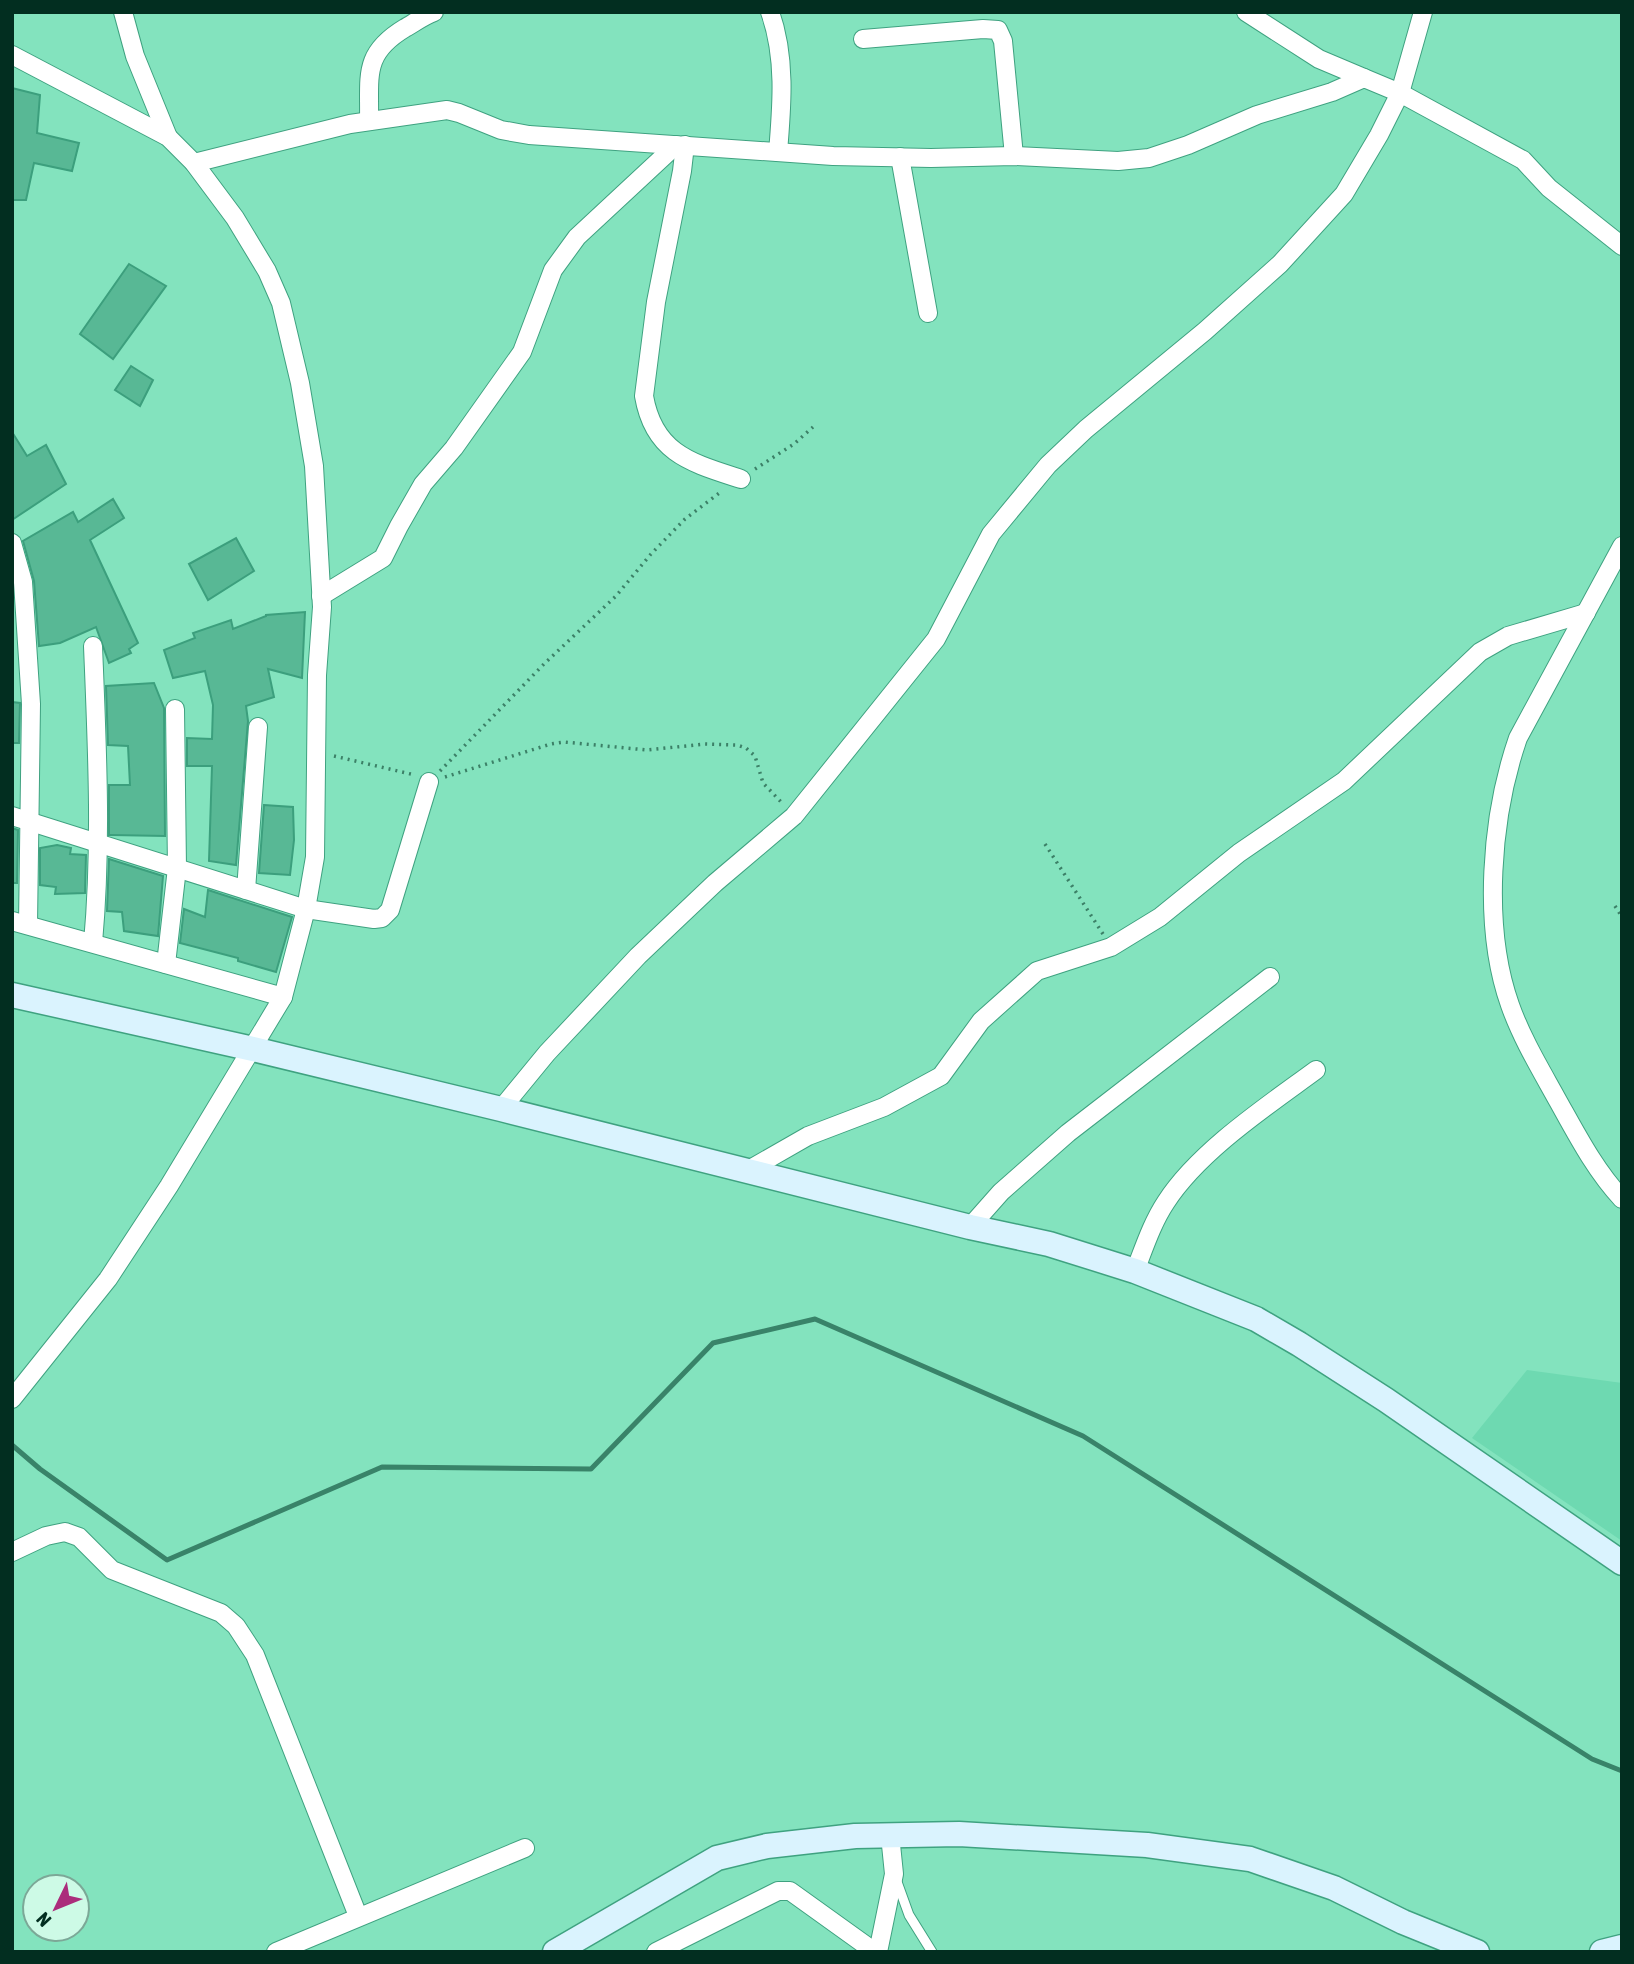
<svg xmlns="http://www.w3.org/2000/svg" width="1634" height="1964" font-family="'Asap Condensed',sans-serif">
	<rect width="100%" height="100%" fill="#83e3be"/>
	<!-- built -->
	<polygon fill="#6ed9b1" points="1527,1370 1622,1383 1622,1541 1472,1438"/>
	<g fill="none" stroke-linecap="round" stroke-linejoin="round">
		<!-- stream -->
		<polyline stroke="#398369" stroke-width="5" points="12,1445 40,1469 167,1560 382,1467 591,1469 713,1343 815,1319 1083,1436 1592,1759 1622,1771"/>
	</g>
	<!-- building -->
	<g fill="#58b895" stroke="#3c9f7d" stroke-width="2">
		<polygon points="12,88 40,95 37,133 79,143 72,171 34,163 26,200 12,200"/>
		<polygon points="129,264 166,286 113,359 80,334"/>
		<polygon points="131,366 153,380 140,406 115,390"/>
		<polygon points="12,432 27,456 46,445 66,484 12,520"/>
		<polygon points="113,499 124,518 90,540 138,643 129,649 131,653 109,663 96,627 60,643 39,646 34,581 23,541 73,512 78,522"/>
		<polygon points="236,538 254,571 208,600 189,564"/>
		<polygon points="305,612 302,678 268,669 274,697 246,706 248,721 236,865 209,861 212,766 187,766 187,738 212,739 213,705 205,671 173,678 164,650 195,638 193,633 231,620 233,629 266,616 266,615"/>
		<polygon points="154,683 164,708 165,836 111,835 109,835 109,785 130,785 128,746 108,745 106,686"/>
		<polygon points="12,702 20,703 19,743 12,743"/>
		<polygon points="264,805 293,807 294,840 290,875 259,873"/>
		<polygon points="12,828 18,830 17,883 12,883"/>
		<polygon points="57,845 71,848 70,854 86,855 85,893 55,894 56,887 40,885 40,848"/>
		<polygon points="109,859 163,876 158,936 124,931 122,912 107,911"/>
		<polygon points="208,890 292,917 276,972 238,961 238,958 180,943 184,909 205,917"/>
	</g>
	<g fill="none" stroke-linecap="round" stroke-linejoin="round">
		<defs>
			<polyline id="lane" points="896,1879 909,1915 932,1952"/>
			<g id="street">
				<polyline points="123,12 135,56 168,137"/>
				<path d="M770,12C786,57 782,105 778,152"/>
				<polyline points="1246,12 1319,59 1364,78"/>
				<polyline points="863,39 983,29 998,30 1003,41 1014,156"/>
				<polyline points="12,55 168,137 194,163 235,218 267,271 281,303 300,383 314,466 322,607 317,675 315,857 306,909 283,997 169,1186 108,1279 12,1399"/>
				<path d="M369,121C370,76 362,54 405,28C414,23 423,16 434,12"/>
				<path d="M685,145L682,171L656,302L644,396C654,454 692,463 741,479"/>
				<polyline points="900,157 928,313"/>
				<polyline points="194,163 350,124 447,110 459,113 501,130 529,135 833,156 931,158 1014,156 1118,161 1149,158 1188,145 1257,115 1332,92 1364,78 1400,93 1523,160 1549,188 1622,246"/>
				<polyline points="12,543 23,582 31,704 28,925"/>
				<path d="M1622,546L1518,738C1491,816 1482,926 1510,1005C1522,1039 1541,1070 1558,1101C1577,1135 1595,1170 1622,1199"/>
				<polyline points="321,596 383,558 399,526 423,484 454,448 522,352 553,270 577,237 676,145"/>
				<polyline points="12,816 306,909 374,919 382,918 390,910 429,782"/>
				<polyline points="246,890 258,727"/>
				<polyline points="12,921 283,997"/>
				<path d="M93,943C102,845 97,745 93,646"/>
				<polyline points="166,964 177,868 175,709"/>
				<polyline points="501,1109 547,1053 638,956 715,883 794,816 936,639 991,534 1048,465 1086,429 1205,331 1280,264 1344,194 1379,135 1400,93 1423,12"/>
				<polyline points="745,1172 808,1136 884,1107 941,1076 981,1021 1037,971 1111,947 1160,917 1239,853 1344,781 1480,652 1508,636 1586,613"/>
				<polyline points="970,1227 1001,1192 1068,1133 1270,977"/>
				<path d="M1135,1271C1144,1248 1152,1223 1166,1202C1199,1151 1267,1106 1316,1070"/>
				<polyline points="12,1552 46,1536 65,1532 79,1537 112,1570 221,1613 236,1626 255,1655 358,1916"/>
				<polyline points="276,1952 525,1848"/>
				<polyline points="656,1952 778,1891 790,1891 875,1952"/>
				<polyline points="878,1952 894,1874 890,1835"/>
			</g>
			<g id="secondary">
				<polyline points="12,995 253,1049 501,1109 970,1227 1049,1244 1135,1271 1256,1319 1299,1344 1386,1400 1622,1563"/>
				<polyline points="555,1952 717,1858 767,1846 855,1836 959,1834 1147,1845 1250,1859 1334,1888 1403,1922 1477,1952"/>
				<polyline points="1602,1952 1622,1947"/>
			</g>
		</defs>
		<!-- lane casing -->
		<use href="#lane" stroke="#3fa280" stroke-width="11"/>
		<!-- street casing -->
		<use href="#street" stroke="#3fa280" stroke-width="20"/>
		<!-- secondary casing -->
		<use href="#secondary" stroke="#3fa280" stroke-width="27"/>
		<!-- path -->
		<g stroke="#3c8067" stroke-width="3.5" stroke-dasharray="2 5" stroke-linecap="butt">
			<polyline points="755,469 794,444 813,427"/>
			<polyline points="334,756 415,775"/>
			<polyline points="440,771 544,664 616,596 651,554 685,519 722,491"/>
			<polyline points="445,777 551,744 564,742 647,750 705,744 737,745 746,748 755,756 763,783 783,804"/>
			<polyline points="1045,844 1103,934"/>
			<polyline points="1615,906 1622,917"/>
		</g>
		<!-- lane -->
		<use href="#lane" stroke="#fff" stroke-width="9"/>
		<!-- street -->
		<use href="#street" stroke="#fff" stroke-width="18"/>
		<!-- secondary -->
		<use href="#secondary" stroke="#daf3fe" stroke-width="24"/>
	</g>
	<!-- border -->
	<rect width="1634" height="1964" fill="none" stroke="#022e20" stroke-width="28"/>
	<!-- north arrow -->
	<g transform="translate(56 1908) rotate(227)"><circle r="33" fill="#cdfae6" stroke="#7ca897" stroke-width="2"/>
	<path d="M0-5L12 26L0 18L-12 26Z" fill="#ab2c7b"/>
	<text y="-10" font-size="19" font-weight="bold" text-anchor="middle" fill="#022e20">N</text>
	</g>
</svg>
